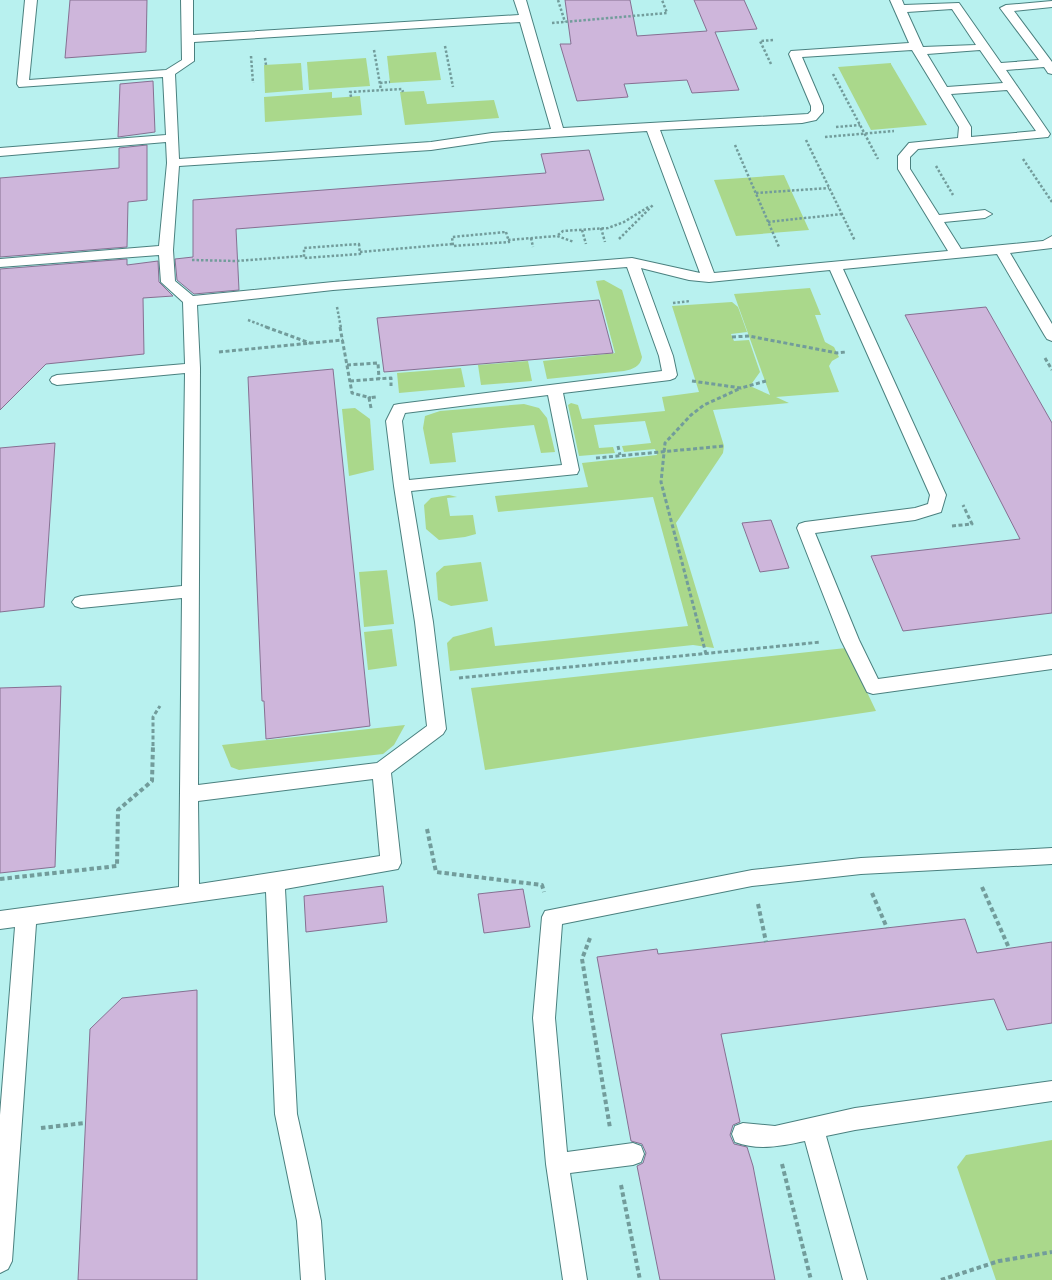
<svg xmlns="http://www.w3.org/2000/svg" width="1052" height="1280" font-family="'DejaVu Sans',sans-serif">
	<rect width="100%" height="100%" fill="#b8f1ef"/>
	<!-- green -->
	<g fill="#aad88b">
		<polygon points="436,52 441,80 390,83 387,56"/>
		<polygon points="366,58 370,86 309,90 307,62"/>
		<polygon points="301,63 303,90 265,93 264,65"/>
		<polygon points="891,63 891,64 927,125 871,130 838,67"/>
		<polygon points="424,91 427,104 494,100 499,118 405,125 400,92"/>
		<polygon points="332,92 332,98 360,96 362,115 265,122 264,97"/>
		<polygon points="784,175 809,230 736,236 714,180"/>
		<path d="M604,280L622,290L642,357C640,367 633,369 624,371L547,379L543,361L615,353L596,281Z"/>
		<polygon points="810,288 821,315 815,315 825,342 834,347 839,357 832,361 829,366 839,392 776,397 789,403 713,410 724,446 723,453 676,523 714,648 693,645 450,671 447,643 453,637 492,627 495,646 688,626 653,497 498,512 495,496 588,487 582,463 657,455 655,449 624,452 622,446 651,443 645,421 594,425 599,448 613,447 615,453 579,456 568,405 571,403 578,405 582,419 665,411 662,397 699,392 672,306 732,302 738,307 747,332 731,334 734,341 749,340 760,372 750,386 770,395 734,294"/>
		<polygon points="528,361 532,381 481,385 478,365"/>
		<polygon points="461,368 465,387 399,393 397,373"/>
		<polygon points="524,404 539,408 547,418 555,452 541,453 534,425 452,433 456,462 430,464 423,428 425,416 440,411"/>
		<polygon points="355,408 370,419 374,470 349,476 342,409"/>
		<polygon points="449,495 457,497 447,498 450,516 473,515 476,534 465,537 439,540 426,529 424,505 431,498"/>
		<polygon points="481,562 488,601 451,606 438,600 436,573 444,566"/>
		<polygon points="387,570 394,624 364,627 359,572"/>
		<polygon points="392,629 397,666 368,670 364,632"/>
		<polygon points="846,648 876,711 485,770 471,688"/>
		<polygon points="405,725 394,745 383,754 239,770 231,767 222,745"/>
		<polygon points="1052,1140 1052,1280 996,1280 957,1167 966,1155"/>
	</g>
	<!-- building -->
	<g fill="#ceb6db" stroke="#867092">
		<polygon points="70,0 147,0 146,52 65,58"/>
		<polygon points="565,0 630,0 637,36 707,31 694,0 744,0 757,29 715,32 739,90 692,93 687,80 624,84 628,97 577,101 560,44 571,44"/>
		<polygon points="153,81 155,132 118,137 120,84"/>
		<polygon points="147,145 147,200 128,202 127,247 0,257 0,178 119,168 119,148"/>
		<polygon points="589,150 604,200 236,229 239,290 194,294 177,280 175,259 193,257 193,200 546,173 541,154"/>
		<polygon points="127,259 127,265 158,261 159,282 173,296 143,298 144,354 46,364 0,410 0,269"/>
		<polygon points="599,300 613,353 384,372 377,318"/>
		<polygon points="986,307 1052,423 1052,613 903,631 871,556 1020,539 905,315"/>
		<polygon points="333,369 370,726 266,739 264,701 262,701 248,377"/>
		<polygon points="55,443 44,607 0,612 0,448"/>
		<polygon points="771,520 789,568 760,572 742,523"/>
		<polygon points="61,686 55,867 0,873 0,688"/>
		<polygon points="383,886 387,922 306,932 304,896"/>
		<polygon points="523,889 530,927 484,933 478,894"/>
		<polygon points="965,919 977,953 1052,942 1052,1023 1007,1030 994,999 721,1034 740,1122 733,1125 730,1135 734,1144 747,1147 753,1166 775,1280 660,1280 637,1166 643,1163 646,1153 642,1144 631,1141 597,957 657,949 658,954"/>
		<polygon points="197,990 197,1280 78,1280 90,1029 122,998"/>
	</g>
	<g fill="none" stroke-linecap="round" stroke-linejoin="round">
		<defs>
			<g id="lane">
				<path d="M25,0H37L29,80L166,70L182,60L181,0H193V35L519,15L514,0H526L563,128L808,114L811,111V106L789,54L791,51L909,43L890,0H902L904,5L959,3L1001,63L1039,60L1000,8L1006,5L1052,1V7L1014,11L1052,62V74L1048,73L1044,67L1006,70L1050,134L1048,137L918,149L910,157V169L939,215L985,210L992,214L985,218L944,222L961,249L1043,241L1052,236V248L1010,253L1052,324V341L1047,339L1045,336L997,254L843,269L946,495L941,512L915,520L815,533L859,640L878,679L1052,655V669L873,694L867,692L841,640L797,528L799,524L805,522L915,508L928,504L930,495L830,270L709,282L689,280L641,268L673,356L677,375L675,378L670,380L563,393L579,470L577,474L411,491L433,622L446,729L443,734L391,773L401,863L398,869L285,889L297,1114L321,1221L325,1280H301L297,1221L275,1114L266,892L36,924L12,1261L8,1269L0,1273V1115L15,927L0,929V911L179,887L182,598L81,608L75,606L72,602L75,598L81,596L182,586L185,373L57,385L52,383L50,380L52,377L57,375L185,364L183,302L161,282L159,255L0,267V259L159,246L167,163L166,142L0,156V148L166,135L163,77L19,87L17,84ZM952,9L976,45L923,47L907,12ZM520,22L551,129L492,133L431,142L179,159L175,74L194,61V42ZM912,50L959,127L958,138L909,143L898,156V169L948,251L714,273L660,130L802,123L816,120L823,112V106L802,57ZM980,50L1003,83L947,87L927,54ZM1007,90L1036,131L971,137V127L951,94ZM647,131L700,273L632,258L333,282L193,296L175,281L173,250L179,166L431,150L492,141ZM627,267L659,356L662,371L399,404L394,405L386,421L394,486L415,622L427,726L377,763L198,785L200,368L197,305L333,290ZM548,395L562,465L409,480L402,421L405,413ZM373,779L380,856L199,884L198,801Z"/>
				<polygon points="1052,848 1052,864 861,874 752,886 562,924 555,1018 567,1152 633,1143 641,1146 644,1154 641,1162 633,1165 570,1173 587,1280 563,1280 546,1164 533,1018 542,917 545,911 752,870 861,858"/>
				<path d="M1052,1081V1101L855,1130L826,1136L867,1280H843L805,1141C782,1146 758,1151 735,1142L732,1134L735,1126L743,1123L775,1126L855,1108Z"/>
			</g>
		</defs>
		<!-- lane casing -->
		<use href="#lane" stroke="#4a807f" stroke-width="2"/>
		<!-- path-far2 -->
		<g stroke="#729c9b" stroke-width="2.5" stroke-dasharray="2.5 2" stroke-linecap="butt">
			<polyline points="558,0 565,22"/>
			<polyline points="552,23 667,13 662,0"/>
			<polyline points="445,46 453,87"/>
			<polyline points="374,50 381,90"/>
			<polyline points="251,56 253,83"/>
			<polyline points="265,58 266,65"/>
			<polyline points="771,64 760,41 774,40"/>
			<polyline points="833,74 878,159"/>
			<polyline points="380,83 390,82"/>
			<polyline points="351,97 350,92 402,89 403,92"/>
			<polyline points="836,127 860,125"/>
			<polyline points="825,137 894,131"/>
			<polyline points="806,140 855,241"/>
			<polyline points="735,145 779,247"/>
			<polyline points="1023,159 1052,202"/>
			<polyline points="936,166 953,195"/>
			<polyline points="756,193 829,188"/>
			<polyline points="768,222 842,214"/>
			<polyline points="601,228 605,242"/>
			<polyline points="582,230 586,244"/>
			<polygon points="506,232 509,242 453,246 452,237"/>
			<polyline points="558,235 563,231 608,228 624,222 650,206"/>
			<polyline points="531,238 533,247"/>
			<polyline points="619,239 653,205"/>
			<polyline points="508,240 557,236 574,242"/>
			<polygon points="359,244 360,254 304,258 304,248"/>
			<polyline points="360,252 453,244"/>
			<polyline points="192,260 236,261 304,256"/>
			<polyline points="673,303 690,301"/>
			<polyline points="337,307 341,328"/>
			<polyline points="248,320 269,328"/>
		</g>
		<!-- path-far1 -->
		<g stroke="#729c9b" stroke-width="3" stroke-dasharray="4 2.5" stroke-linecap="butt">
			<polyline points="266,327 310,343"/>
			<polyline points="340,327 352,393 371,398"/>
			<polyline points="732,337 749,336 837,353 846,352"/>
			<polyline points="219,352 343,340"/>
			<polyline points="1045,358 1052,370"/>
			<polyline points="347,365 378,363 379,379"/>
			<polyline points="350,381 391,378 391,386"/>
			<polyline points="692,381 741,388 766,381"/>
			<polyline points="371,408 369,398 376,397"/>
			<polyline points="618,446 620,455"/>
			<polyline points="596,458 724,446"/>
			<polyline points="952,526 972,524 963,505"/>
			<polyline points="706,654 661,482 665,443 691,415 704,405 741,388"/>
			<polyline points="459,678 821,642"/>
			<polyline points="153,746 153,717 160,706"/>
		</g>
		<!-- path -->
		<g stroke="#729c9b" stroke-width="4" stroke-dasharray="4.5 3" stroke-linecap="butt">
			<polyline points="427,829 436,872 542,885 544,892"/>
			<polyline points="0,879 117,866 118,810 152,781 153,745"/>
			<polyline points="982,887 1009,948"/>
			<polyline points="872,893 887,928"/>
			<polyline points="758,904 766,942"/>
			<polyline points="590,938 582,959 610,1128"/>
			<polyline points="41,1128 85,1123"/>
			<polyline points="782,1164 811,1280"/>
			<polyline points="621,1185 640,1280"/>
			<polyline points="941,1280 999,1261 1052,1252"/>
		</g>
		<!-- lane -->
		<use href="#lane" fill="#fff" fill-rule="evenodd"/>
	</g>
</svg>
